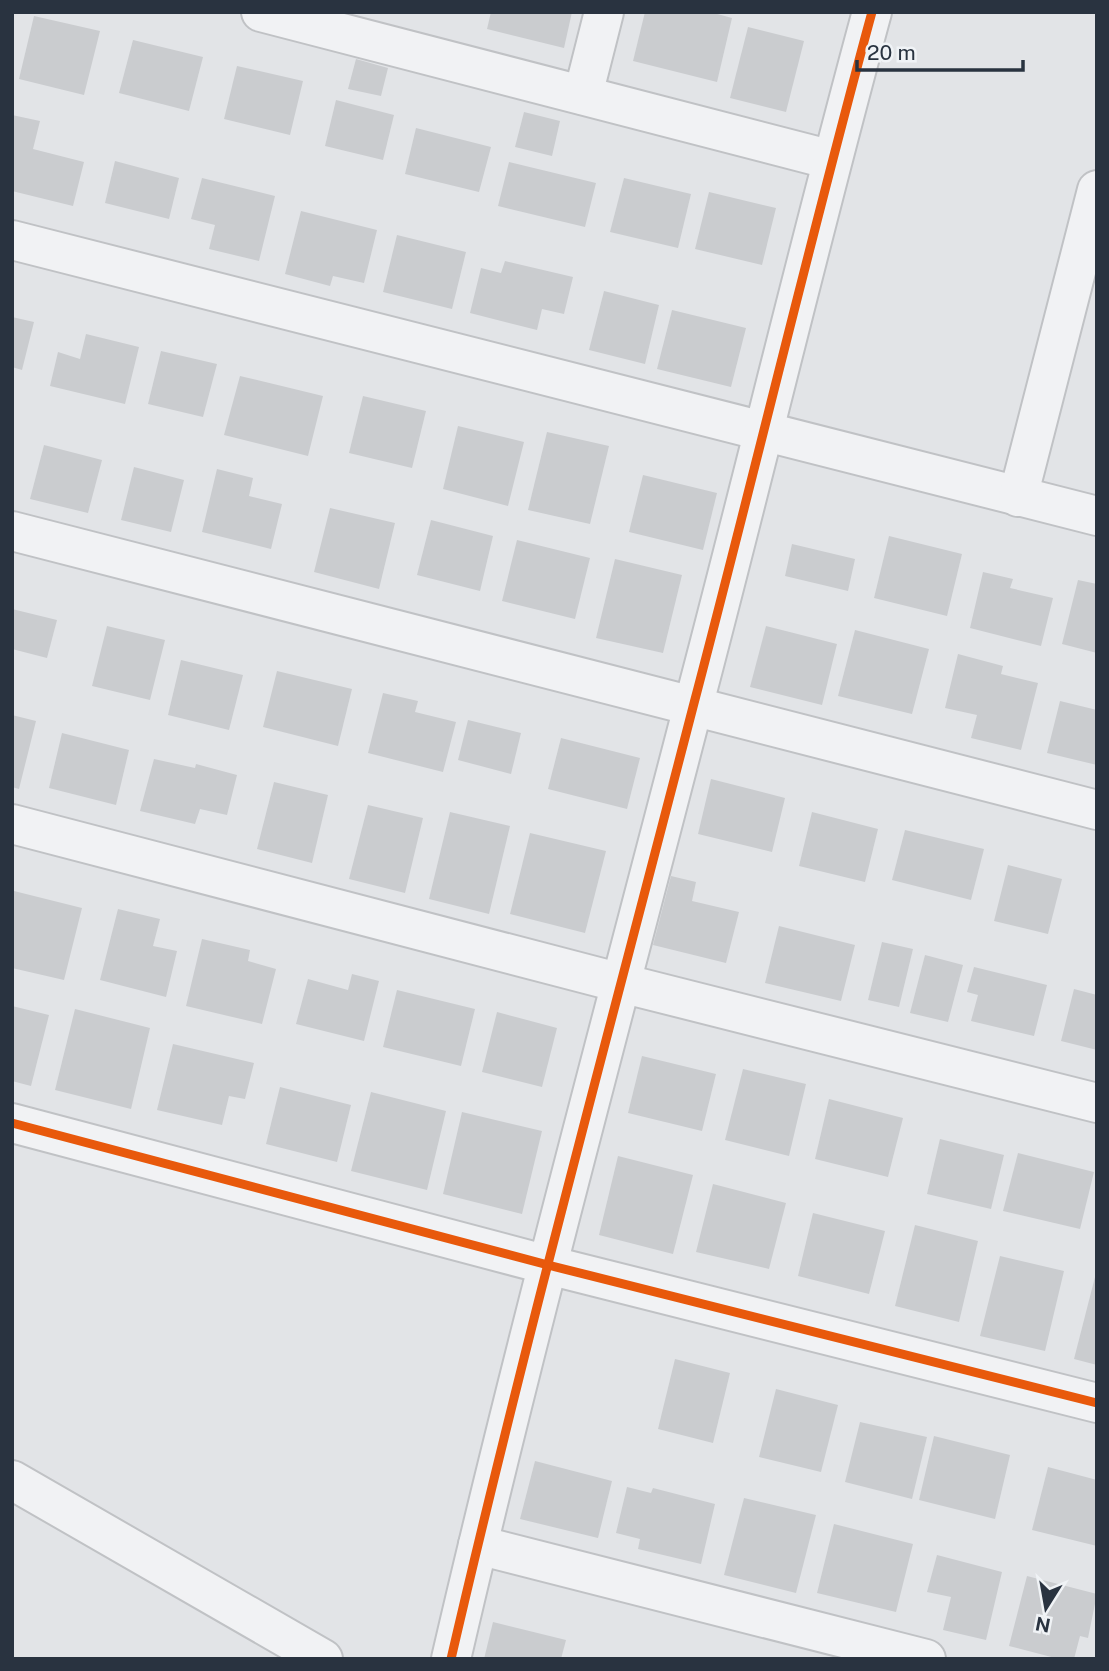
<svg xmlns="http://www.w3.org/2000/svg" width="1109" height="1671" font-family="'Public Sans',sans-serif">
	<rect width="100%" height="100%" fill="#e2e4e7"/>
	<!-- building -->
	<g fill="#cacccf">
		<polygon points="491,12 572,12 564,48 487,29"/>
		<polygon points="645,12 710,12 732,18 717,82 633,61"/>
		<polygon points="34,16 100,31 84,95 19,79"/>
		<polygon points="748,27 804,41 786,112 730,98"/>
		<polygon points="133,40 203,57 189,111 119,93"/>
		<polygon points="356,59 388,68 381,96 348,89"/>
		<polygon points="237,66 303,81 290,135 224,119"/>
		<polygon points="336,100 394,115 383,160 325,146"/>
		<polygon points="524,112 560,121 552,156 515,147"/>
		<polygon points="12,115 40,121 33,149 84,162 73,206 12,191"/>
		<polygon points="416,128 491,147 479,192 405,174"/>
		<polygon points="115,161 179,178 169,219 105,203"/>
		<polygon points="509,162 596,183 585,227 498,206"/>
		<polygon points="202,178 275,196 259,261 209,249 215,225 191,219"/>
		<polygon points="624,178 691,194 678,248 610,232"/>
		<polygon points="709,192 776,208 762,265 695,249"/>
		<polygon points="301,211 377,230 364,283 333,276 330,286 285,274"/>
		<polygon points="397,235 466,252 452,309 383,292"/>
		<polygon points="505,261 573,277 564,314 542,309 537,330 470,313 481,268 501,273"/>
		<polygon points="604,291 659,305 645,364 589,350"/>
		<polygon points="672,310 746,328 731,387 657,369"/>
		<polygon points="12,317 34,322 22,370 12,367"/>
		<polygon points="86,334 139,347 125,404 50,386 58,352 80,359"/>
		<polygon points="161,351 217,364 203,417 148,404"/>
		<polygon points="240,376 323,396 308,456 224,435"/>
		<polygon points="363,396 426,411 412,468 349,453"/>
		<polygon points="458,426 524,442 508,506 443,489"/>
		<polygon points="547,432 609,446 590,524 528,510"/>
		<polygon points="44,445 102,460 88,513 30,499"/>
		<polygon points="134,467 184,480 171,532 121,520"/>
		<polygon points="217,469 253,478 249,496 282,504 271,549 202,532"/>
		<polygon points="643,475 717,493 703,550 629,532"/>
		<polygon points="330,508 395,523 379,589 314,572"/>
		<polygon points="431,520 493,536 480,591 417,575"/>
		<polygon points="889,536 962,554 947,616 874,598"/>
		<polygon points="517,540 590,558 575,619 502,601"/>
		<polygon points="792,544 855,559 848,591 785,576"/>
		<polygon points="615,559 682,575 663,653 596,638"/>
		<polygon points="983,572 1013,579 1010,588 1053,598 1041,646 970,628"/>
		<polygon points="1078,580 1097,584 1097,653 1062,644"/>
		<polygon points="12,609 57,620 47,658 12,649"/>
		<polygon points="107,626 165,640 150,700 92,686"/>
		<polygon points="766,626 837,644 822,705 750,687"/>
		<polygon points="855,630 929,649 912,714 838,696"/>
		<polygon points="958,654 1003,666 1001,674 1038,683 1021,750 971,738 977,715 945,708"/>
		<polygon points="181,660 243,675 229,730 168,715"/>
		<polygon points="277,671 352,689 338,746 263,727"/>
		<polygon points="383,693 418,701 415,712 456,722 443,772 368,753"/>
		<polygon points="1060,701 1097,710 1097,765 1047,753"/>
		<polygon points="12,715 36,721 19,789 12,787"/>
		<polygon points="468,720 521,733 511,774 458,760"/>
		<polygon points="62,733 129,750 116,805 49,788"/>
		<polygon points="561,738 640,758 627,809 548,789"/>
		<polygon points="154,759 195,768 196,764 237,775 227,815 200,809 195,824 140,811"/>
		<polygon points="711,779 785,798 772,852 698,834"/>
		<polygon points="274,782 328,795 312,863 257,849"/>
		<polygon points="368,805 423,818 405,893 349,879"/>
		<polygon points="450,812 510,826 489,914 429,899"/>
		<polygon points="812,812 878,829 865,882 799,866"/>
		<polygon points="905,830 984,849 971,900 892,880"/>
		<polygon points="530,833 606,851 585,933 510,914"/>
		<polygon points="1008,865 1062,879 1048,934 994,921"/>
		<polygon points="671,876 696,882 692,901 739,912 726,963 653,945"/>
		<polygon points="14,891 82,908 64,980 12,968"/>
		<polygon points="118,909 160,919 153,946 177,951 166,997 100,980"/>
		<polygon points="779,926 855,945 841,1001 765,983"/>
		<polygon points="202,939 250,950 248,961 276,969 262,1024 186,1006"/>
		<polygon points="882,942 913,949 899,1007 868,1000"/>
		<polygon points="925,955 963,965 948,1022 910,1013"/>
		<polygon points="974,967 1047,985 1034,1036 971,1021 978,995 967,992"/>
		<polygon points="352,974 379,981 364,1041 296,1024 308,979 348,990"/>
		<polygon points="1074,989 1097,995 1097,1050 1061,1041"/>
		<polygon points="397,990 475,1009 461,1066 383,1047"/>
		<polygon points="12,1006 49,1015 31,1086 12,1081"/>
		<polygon points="75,1009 150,1028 131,1109 55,1090"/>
		<polygon points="497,1012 557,1028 542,1087 482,1072"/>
		<polygon points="173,1044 254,1063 245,1099 229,1096 222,1125 157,1110"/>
		<polygon points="642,1056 716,1074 702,1131 628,1113"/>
		<polygon points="743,1069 806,1084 789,1156 725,1140"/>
		<polygon points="280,1087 351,1105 337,1162 266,1144"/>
		<polygon points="371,1092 446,1111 427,1190 351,1171"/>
		<polygon points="829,1099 903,1118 888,1177 815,1159"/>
		<polygon points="462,1112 542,1131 522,1214 443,1194"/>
		<polygon points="940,1139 1004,1155 991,1209 927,1194"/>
		<polygon points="1018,1153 1094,1172 1080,1229 1003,1211"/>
		<polygon points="618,1156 693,1175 673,1254 599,1235"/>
		<polygon points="713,1184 786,1203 769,1269 696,1252"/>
		<polygon points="813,1213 885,1231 869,1294 798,1276"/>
		<polygon points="915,1225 978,1241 959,1322 895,1306"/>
		<polygon points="1000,1256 1064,1271 1045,1351 980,1336"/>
		<polygon points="1096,1273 1097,1273 1097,1365 1074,1359"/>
		<polygon points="675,1359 730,1373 713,1443 658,1429"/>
		<polygon points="776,1389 838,1405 821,1472 759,1457"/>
		<polygon points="860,1422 927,1437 912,1499 845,1482"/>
		<polygon points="934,1436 1010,1455 995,1519 919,1500"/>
		<polygon points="535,1461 612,1481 598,1538 520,1519"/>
		<polygon points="1048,1467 1097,1480 1097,1546 1032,1530"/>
		<polygon points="627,1487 651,1493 653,1488 715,1504 701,1564 638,1549 640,1539 616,1533"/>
		<polygon points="744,1498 816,1515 796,1593 724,1575"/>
		<polygon points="834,1524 913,1544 896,1612 817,1593"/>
		<polygon points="937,1555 1002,1572 986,1640 943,1630 951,1597 927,1592"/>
		<polygon points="1027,1576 1097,1594 1088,1638 1080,1636 1074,1659 1059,1659 1009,1646"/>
		<polygon points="493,1622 566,1640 561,1659 484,1659"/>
	</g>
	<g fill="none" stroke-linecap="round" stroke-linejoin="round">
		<defs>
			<g id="minor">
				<polyline points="261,12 832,160"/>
				<polyline points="583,95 604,12"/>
				<polyline points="12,240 1097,516"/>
				<polyline points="1018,497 1097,190"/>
				<polyline points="12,531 1097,810"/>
				<polyline points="12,824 621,983 1097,1103"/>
				<polyline points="12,1123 548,1265 1097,1403"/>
				<polyline points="12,1480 323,1659"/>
				<polyline points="478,1545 926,1659"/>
				<path d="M451,1659C525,1340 611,1024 693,707C754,476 809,243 872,12"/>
			</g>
		</defs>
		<!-- minor casing -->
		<use href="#minor" stroke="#c0c2c5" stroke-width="42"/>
		<!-- minor -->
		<use href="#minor" stroke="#f1f2f4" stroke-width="38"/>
		<defs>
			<g id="cycleway">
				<polyline points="12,1123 548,1265 1097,1403"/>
				<path d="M451,1659C525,1340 611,1024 693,707C754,476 809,243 872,12"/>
			</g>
		</defs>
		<!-- cycleway casing -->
		<use href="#cycleway" stroke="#f0f3f6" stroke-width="13"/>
		<!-- cycleway -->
		<use href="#cycleway" stroke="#e8590c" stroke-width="9"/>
	</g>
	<!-- border -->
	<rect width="1109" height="1671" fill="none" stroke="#293340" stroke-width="28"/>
	<!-- north arrow -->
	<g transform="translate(1046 1608) rotate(191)" stroke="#f0f3f6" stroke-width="5" paint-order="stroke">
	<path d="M0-5L12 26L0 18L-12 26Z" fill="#293340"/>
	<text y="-10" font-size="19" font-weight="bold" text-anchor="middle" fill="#293340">N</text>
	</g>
	<!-- scale -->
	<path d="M857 60v10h166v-10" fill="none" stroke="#293340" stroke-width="3.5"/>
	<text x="867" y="60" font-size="21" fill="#293340" stroke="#f0f3f6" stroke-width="5" paint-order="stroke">20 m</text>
</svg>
